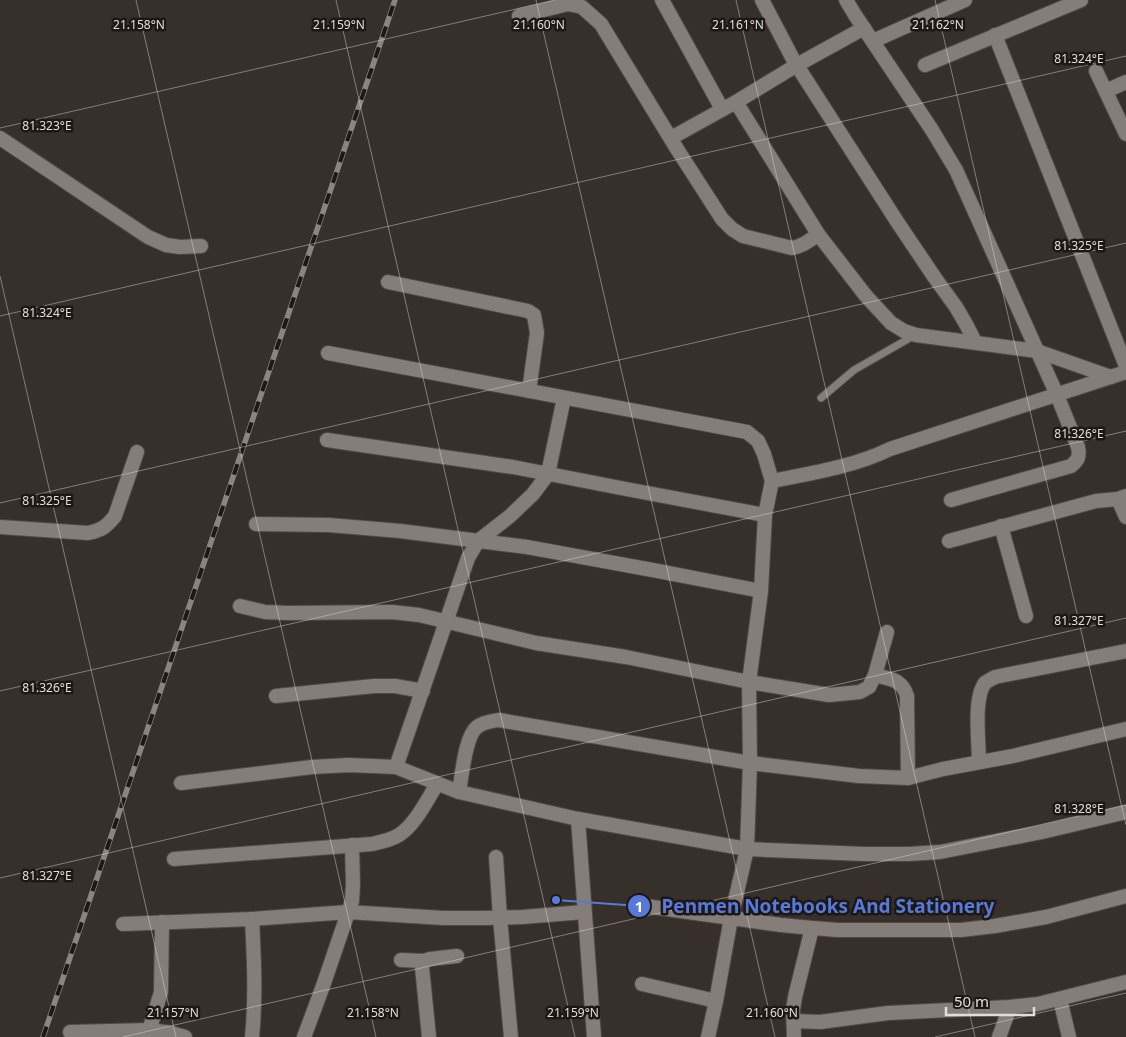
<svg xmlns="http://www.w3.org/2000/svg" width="1126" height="1037" font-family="'Noto Sans',sans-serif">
	<rect width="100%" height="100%" fill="#362f2a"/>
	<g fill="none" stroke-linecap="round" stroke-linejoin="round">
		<defs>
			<polyline id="lane" points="821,398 854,370 915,335"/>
			<g id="street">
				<polyline points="662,0 722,109"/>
				<polyline points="762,0 794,61 898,223 935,278 956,307 967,326 975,342"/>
				<path d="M846,0L855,15L932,130L956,170L1057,395L1078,447C1080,457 1078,460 1071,466L951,500"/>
				<path d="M519,16L568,4L582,7L601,24L677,149L722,219L732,229L743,236L792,248C803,246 810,241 818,234"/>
				<polyline points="995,35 1126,366"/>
				<polyline points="873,41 965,0"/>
				<polyline points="925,65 1081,0"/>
				<polyline points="1096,71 1126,134"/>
				<polyline points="1106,91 1126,82"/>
				<polyline points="736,102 818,234 866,296 891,323 904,331 916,335 1037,351 1111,377"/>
				<polyline points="0,138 148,237 166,245 180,247 201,246"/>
				<polyline points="671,138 736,102 797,65 864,28"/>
				<polyline points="388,282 528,311 534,315 537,333 529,391"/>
				<polyline points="328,353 747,432 758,441 764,454 772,481"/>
				<polyline points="327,440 513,467 626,489 765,515"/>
				<polyline points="1118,499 1126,517"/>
				<polyline points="256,524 329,525 400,531 527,547 658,571 761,591"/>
				<polyline points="1001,526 1026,616"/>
				<path d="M0,527L88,533C102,530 106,527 115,516L137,452"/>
				<polyline points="949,541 1096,501 1118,499 1126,496"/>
				<polyline points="240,606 265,612 288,613 392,612 419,615 536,643 626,657 749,682 829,695 860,692 869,687 875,675 887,632"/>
				<path d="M875,675C890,679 902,679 907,696L908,778"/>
				<polyline points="276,696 374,686 395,686 423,691"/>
				<path d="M979,762C979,743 973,698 985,683C987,681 992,679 995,677L1126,651"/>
				<polyline points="396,767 468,558 478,541 510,516 533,494 548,474 564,398"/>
				<polyline points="181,783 312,767 349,765 396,767 459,792 578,819 747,849 864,854 909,854 940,852 1042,832 1126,812"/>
				<path d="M459,792C462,776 465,736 477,727C483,722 492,721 499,720L750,763L859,776L908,778L943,769L1013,756L1126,729"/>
				<polyline points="578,819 594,1037"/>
				<polyline points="496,857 500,918 511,1037"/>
				<path d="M174,859L372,844C381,842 391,840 399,835C415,825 427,800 437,784"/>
				<polyline points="638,905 781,925 812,928 838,930 961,930 995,926 1046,917 1126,896"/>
				<polyline points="123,924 252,919 348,912 443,918 485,918 522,917 584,912"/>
				<polyline points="401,960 424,961"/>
				<polyline points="642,984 716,1001"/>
				<polyline points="1060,999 1069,1037"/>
				<polyline points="794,1021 820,1022 888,1013 1010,1007 1038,1004 1126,982"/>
				<polyline points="70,1032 150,1030 171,1033 185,1037"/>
				<polyline points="147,1037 161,992 162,922"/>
				<path d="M252,1037C256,998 254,958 252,919"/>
				<polyline points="304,1037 323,986 352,901 353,884 352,845"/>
				<polyline points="429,1037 422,967 424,961 430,959 457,956"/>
				<path d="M708,1037L716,1001L731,918L747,849L750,763L749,682L761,591L765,515L772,481C812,473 853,467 890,449L1126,372"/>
				<polyline points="794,1037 793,1010 795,997 812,928"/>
				<polyline points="999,1037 1010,1007"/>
			</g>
		</defs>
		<!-- lane casing -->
		<use href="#lane" stroke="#504a47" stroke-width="9"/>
		<!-- street casing -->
		<use href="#street" stroke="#504a47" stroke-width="16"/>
		<!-- lane -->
		<use href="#lane" stroke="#857d78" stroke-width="7"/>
		<!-- street -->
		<use href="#street" stroke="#857d78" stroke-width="14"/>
		<defs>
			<polyline id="rail" points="43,1037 395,0"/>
		</defs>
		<!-- rail casing -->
		<use href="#rail" stroke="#8b8581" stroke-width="5.5"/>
		<!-- rail -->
		<use href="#rail" stroke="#1b1816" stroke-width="4" stroke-dasharray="11" stroke-linecap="butt"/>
	</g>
	<!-- ticks -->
	<path fill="none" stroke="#e2ddda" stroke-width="1" stroke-opacity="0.45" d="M136,0L376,1037M336,0L575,1037M536,0L775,1037M736,0L975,1037M935,0L1126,825M0,128L555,0M0,276L176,1037M0,316L1126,56M0,503L1126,243M0,691L1126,431M0,878L1126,618M123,1037L1126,805M935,1037L1126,993"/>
	<g font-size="12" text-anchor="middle" fill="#e2ddda" stroke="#1b1816" stroke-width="5" stroke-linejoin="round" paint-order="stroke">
		<text x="139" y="29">21.158°N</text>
		<text x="339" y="29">21.159°N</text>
		<text x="539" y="29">21.160°N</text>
		<text x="738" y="29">21.161°N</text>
		<text x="938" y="29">21.162°N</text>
		<text x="1079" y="63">81.324°E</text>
		<text x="47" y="130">81.323°E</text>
		<text x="1079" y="250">81.325°E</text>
		<text x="47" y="317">81.324°E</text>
		<text x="1079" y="438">81.326°E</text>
		<text x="47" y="505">81.325°E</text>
		<text x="1079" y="625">81.327°E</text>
		<text x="47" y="692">81.326°E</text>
		<text x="1079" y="813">81.328°E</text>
		<text x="47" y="880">81.327°E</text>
		<text x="173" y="1017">21.157°N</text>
		<text x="373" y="1017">21.158°N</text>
		<text x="573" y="1017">21.159°N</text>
		<text x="772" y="1017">21.160°N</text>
	</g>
	<!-- callouts -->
	<path fill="none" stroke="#5879d9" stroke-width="2" d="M556 900L639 906"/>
	<g fill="#5879d9" stroke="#1b1816" stroke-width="2">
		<circle cx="556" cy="900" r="5"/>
		<circle cx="639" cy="906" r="12"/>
	</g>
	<g font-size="15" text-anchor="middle" font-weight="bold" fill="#fff">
		<text x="639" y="912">1</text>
	</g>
	<g font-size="19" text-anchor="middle" font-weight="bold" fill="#5879d9" stroke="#1b1816" stroke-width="5" stroke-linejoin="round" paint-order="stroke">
		<text x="828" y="913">Penmen Notebooks And Stationery</text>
	</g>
	<!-- scale -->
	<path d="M946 1007v8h88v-8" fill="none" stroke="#e2ddda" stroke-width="2.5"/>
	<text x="954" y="1007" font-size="15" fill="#e2ddda" stroke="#1b1816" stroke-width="4" paint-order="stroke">50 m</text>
</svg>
